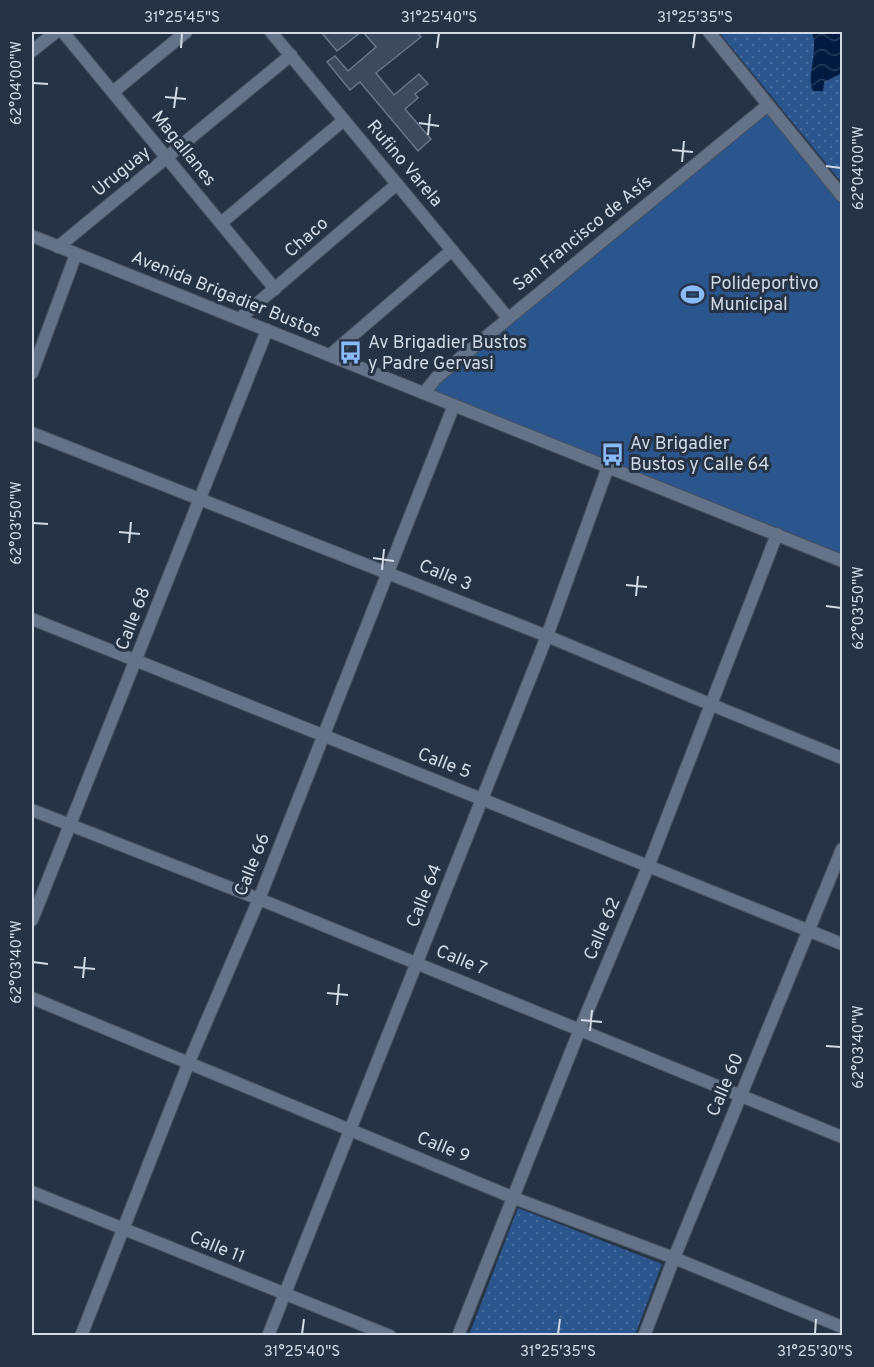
<svg xmlns="http://www.w3.org/2000/svg" width="874" height="1367" font-family="Overpass,sans-serif">
	<defs>
		<pattern id="grass-dots" width="8" height="8" patternUnits="userSpaceOnUse" patternTransform="scale(1.5)"><rect width="8" height="8" fill="#2b558d"/><path d="M2 2h.1M6 6h.1" fill="none" stroke="#496d9d" stroke-width="1.8" stroke-linecap="round"/></pattern>
		<pattern id="water-waves" width="16" height="10" patternUnits="userSpaceOnUse" patternTransform="scale(1.5)"><rect width="16" height="10" fill="#001a42"/><path d="M0 5q4-4 8 0t8 0" fill="none" stroke="#243b5d"/></pattern>
	</defs>
	<rect width="100%" height="100%" fill="#263345"/>
	<!-- grass -->
	<g fill="url(#grass-dots)">
		<polygon points="719,32 842,32 842,183"/>
		<polygon points="518,1208 662,1264 635,1335 469,1335"/>
	</g>
	<!-- garden -->
	<polygon fill="#2b558d" points="768,105 842,196 842,560 424,393"/>
	<!-- water -->
	<path fill="url(#water-waves)" d="M812,32H842V73L824,82L823,91H813C806,76 819,52 812,32Z"/>
	<!-- building -->
	<g fill="#3d4a5d" stroke="#67768a" stroke-width="1.5">
		<polygon points="321,32 361,32 337,51"/>
		<polygon points="363,32 417,32 421,37 376,73 394,95 419,74 428,84 415,94 418,98 405,109 431,139 418,151 360,82 350,90 327,62 335,56 348,71 376,47"/>
	</g>
	<g fill="none" stroke-linecap="round" stroke-linejoin="round">
		<defs>
			<g id="minor">
				<polyline points="63,32 275,289"/>
				<polyline points="271,32 508,318"/>
				<polyline points="709,32 842,196"/>
				<polyline points="32,51 56,32"/>
				<polyline points="113,92 186,32"/>
				<polyline points="221,223 344,120"/>
				<polyline points="32,236 842,561"/>
				<polyline points="58,247 291,55"/>
				<polyline points="239,319 397,184"/>
				<polyline points="330,355 452,250"/>
				<polyline points="32,373 76,254"/>
				<polyline points="424,393 436,378 768,105"/>
				<polyline points="32,433 547,636 712,705 842,758"/>
				<path d="M32,619C302,727 573,835 842,944"/>
				<polyline points="32,810 259,899 842,1137"/>
				<polyline points="32,920 267,330"/>
				<polyline points="32,998 514,1198 674,1258 842,1327"/>
				<polyline points="32,1192 390,1336"/>
				<polyline points="81,1336 189,1062 259,899 454,405"/>
				<polyline points="268,1336 547,636 608,467"/>
				<polyline points="458,1336 580,1029 648,867 777,534"/>
				<polyline points="644,1336 674,1258 842,849"/>
			</g>
		</defs>
		<!-- minor casing -->
		<use href="#minor" stroke="#46505f" stroke-width="14"/>
		<!-- minor -->
		<use href="#minor" stroke="#647387" stroke-width="12"/>
	</g>
	<!-- ticks -->
	<path fill="none" stroke="#d2dae5" stroke-width="2" d="M181,48L182,33M437,48L439,33M693,48L695,33M33,83L48,84M165,97L186,99M174,108L177,87M419,123L439,126M428,135L430,114M672,150L693,152M682,162L684,141M826,166L841,168M33,523L48,524M119,532L140,534M129,543L131,522M373,558L394,561M382,570L384,549M626,585L647,587M636,596L638,576M826,606L841,608M33,962L48,964M74,967L95,969M83,978L85,957M327,993L348,995M337,1005L339,984M581,1020L602,1022M590,1031L592,1010M826,1046L841,1047M302,1334L304,1319M558,1334L560,1319M815,1334L816,1319"/>
	<!-- icons -->
	<defs>
		<symbol id="stadium-bare" viewBox="-9 -9 18 18"><path d="M0-5a6.5 5 0 1 0 0 10a6.5 5 0 1 0 0-10ZM-3.5-1.8h7v3.6h-7Z" fill="#89bafc" stroke="#263345" stroke-width="2.5" paint-order="stroke"/></symbol>
		<symbol id="bus-bare" viewBox="-9 -9 18 18"><path d="M-5-6H5V4H4V6H2V4H-2V6H-4V4H-5ZM-3.5-4V0h7V-4ZM-3.5 1.2v1.5H-2V1.2ZM2 1.2v1.5H3.5V1.2Z" fill="#89bafc" stroke="#263345" stroke-width="2.5" paint-order="stroke"/></symbol>
	</defs>
	<g fill-rule="evenodd">
		<use href="#stadium-bare" x="676" y="278" width="33" height="33"/>
		<use href="#bus-bare" x="334" y="336" width="33" height="33"/>
		<use href="#bus-bare" x="596" y="438" width="33" height="33"/>
	</g>
	<g text-anchor="middle" dominant-baseline="central" stroke-width="6" stroke-linejoin="round" paint-order="stroke">
		<!-- street labels -->
		<g font-size="18" fill="#d2dae5" stroke="#263345">
			<text transform="translate(183 149) rotate(51)">Magallanes</text>
			<text transform="translate(404 164) rotate(50)">Rufino Varela</text>
			<text transform="translate(122 172) rotate(-39)">Uruguay</text>
			<text transform="translate(583 234) rotate(-39)">San Francisco de Asís</text>
			<text transform="translate(307 238) rotate(-41)">Chaco</text>
			<text transform="translate(226 295) rotate(22)">Avenida Brigadier Bustos</text>
			<text transform="translate(445 576) rotate(22)">Calle 3</text>
			<text transform="translate(134 619) rotate(-69)">Calle 68</text>
			<text transform="translate(444 764) rotate(21)">Calle 5</text>
			<text transform="translate(253 865) rotate(-68)">Calle 66</text>
			<text transform="translate(425 896) rotate(-68)">Calle 64</text>
			<text transform="translate(603 929) rotate(-67)">Calle 62</text>
			<text transform="translate(461 961) rotate(22)">Calle 7</text>
			<text transform="translate(726 1085) rotate(-67)">Calle 60</text>
			<text transform="translate(443 1148) rotate(22)">Calle 9</text>
			<text transform="translate(217 1248) rotate(22)">Calle 11</text>
		</g>
		<!-- poi labels -->
		<g font-size="18" fill="#d2dae5" stroke="#263345" text-anchor="start">
			<text x="710" y="284">Polideportivo<tspan x="710" dy="21">Municipal</tspan></text>
			<text x="368" y="343">Av Brigadier Bustos<tspan x="368" dy="21">y Padre Gervasi</tspan></text>
			<text x="630" y="444">Av Brigadier<tspan x="630" dy="21">Bustos y Calle 64</tspan></text>
		</g>
	</g>
	<!-- border -->
	<rect width="874" height="1367" fill="none" stroke="#263345" stroke-width="66"/>
	<rect x="33" y="33" width="808" height="1301" fill="none" stroke="#d2dae5" stroke-width="2"/>
	<g font-size="15" text-anchor="middle" fill="#d2dae5">
		<text x="182" y="22">31°25'45"S</text>
		<text x="439" y="22">31°25'40"S</text>
		<text x="695" y="22">31°25'35"S</text>
		<text transform="translate(16 83) rotate(-90)" y="5">62°04'00"W</text>
		<text transform="translate(858 168) rotate(-90)" y="5">62°04'00"W</text>
		<text transform="translate(16 523) rotate(-90)" y="5">62°03'50"W</text>
		<text transform="translate(858 608) rotate(-90)" y="5">62°03'50"W</text>
		<text transform="translate(16 962) rotate(-90)" y="5">62°03'40"W</text>
		<text transform="translate(858 1047) rotate(-90)" y="5">62°03'40"W</text>
		<text x="302" y="1356">31°25'40"S</text>
		<text x="558" y="1356">31°25'35"S</text>
		<text x="815" y="1356">31°25'30"S</text>
	</g>
</svg>
